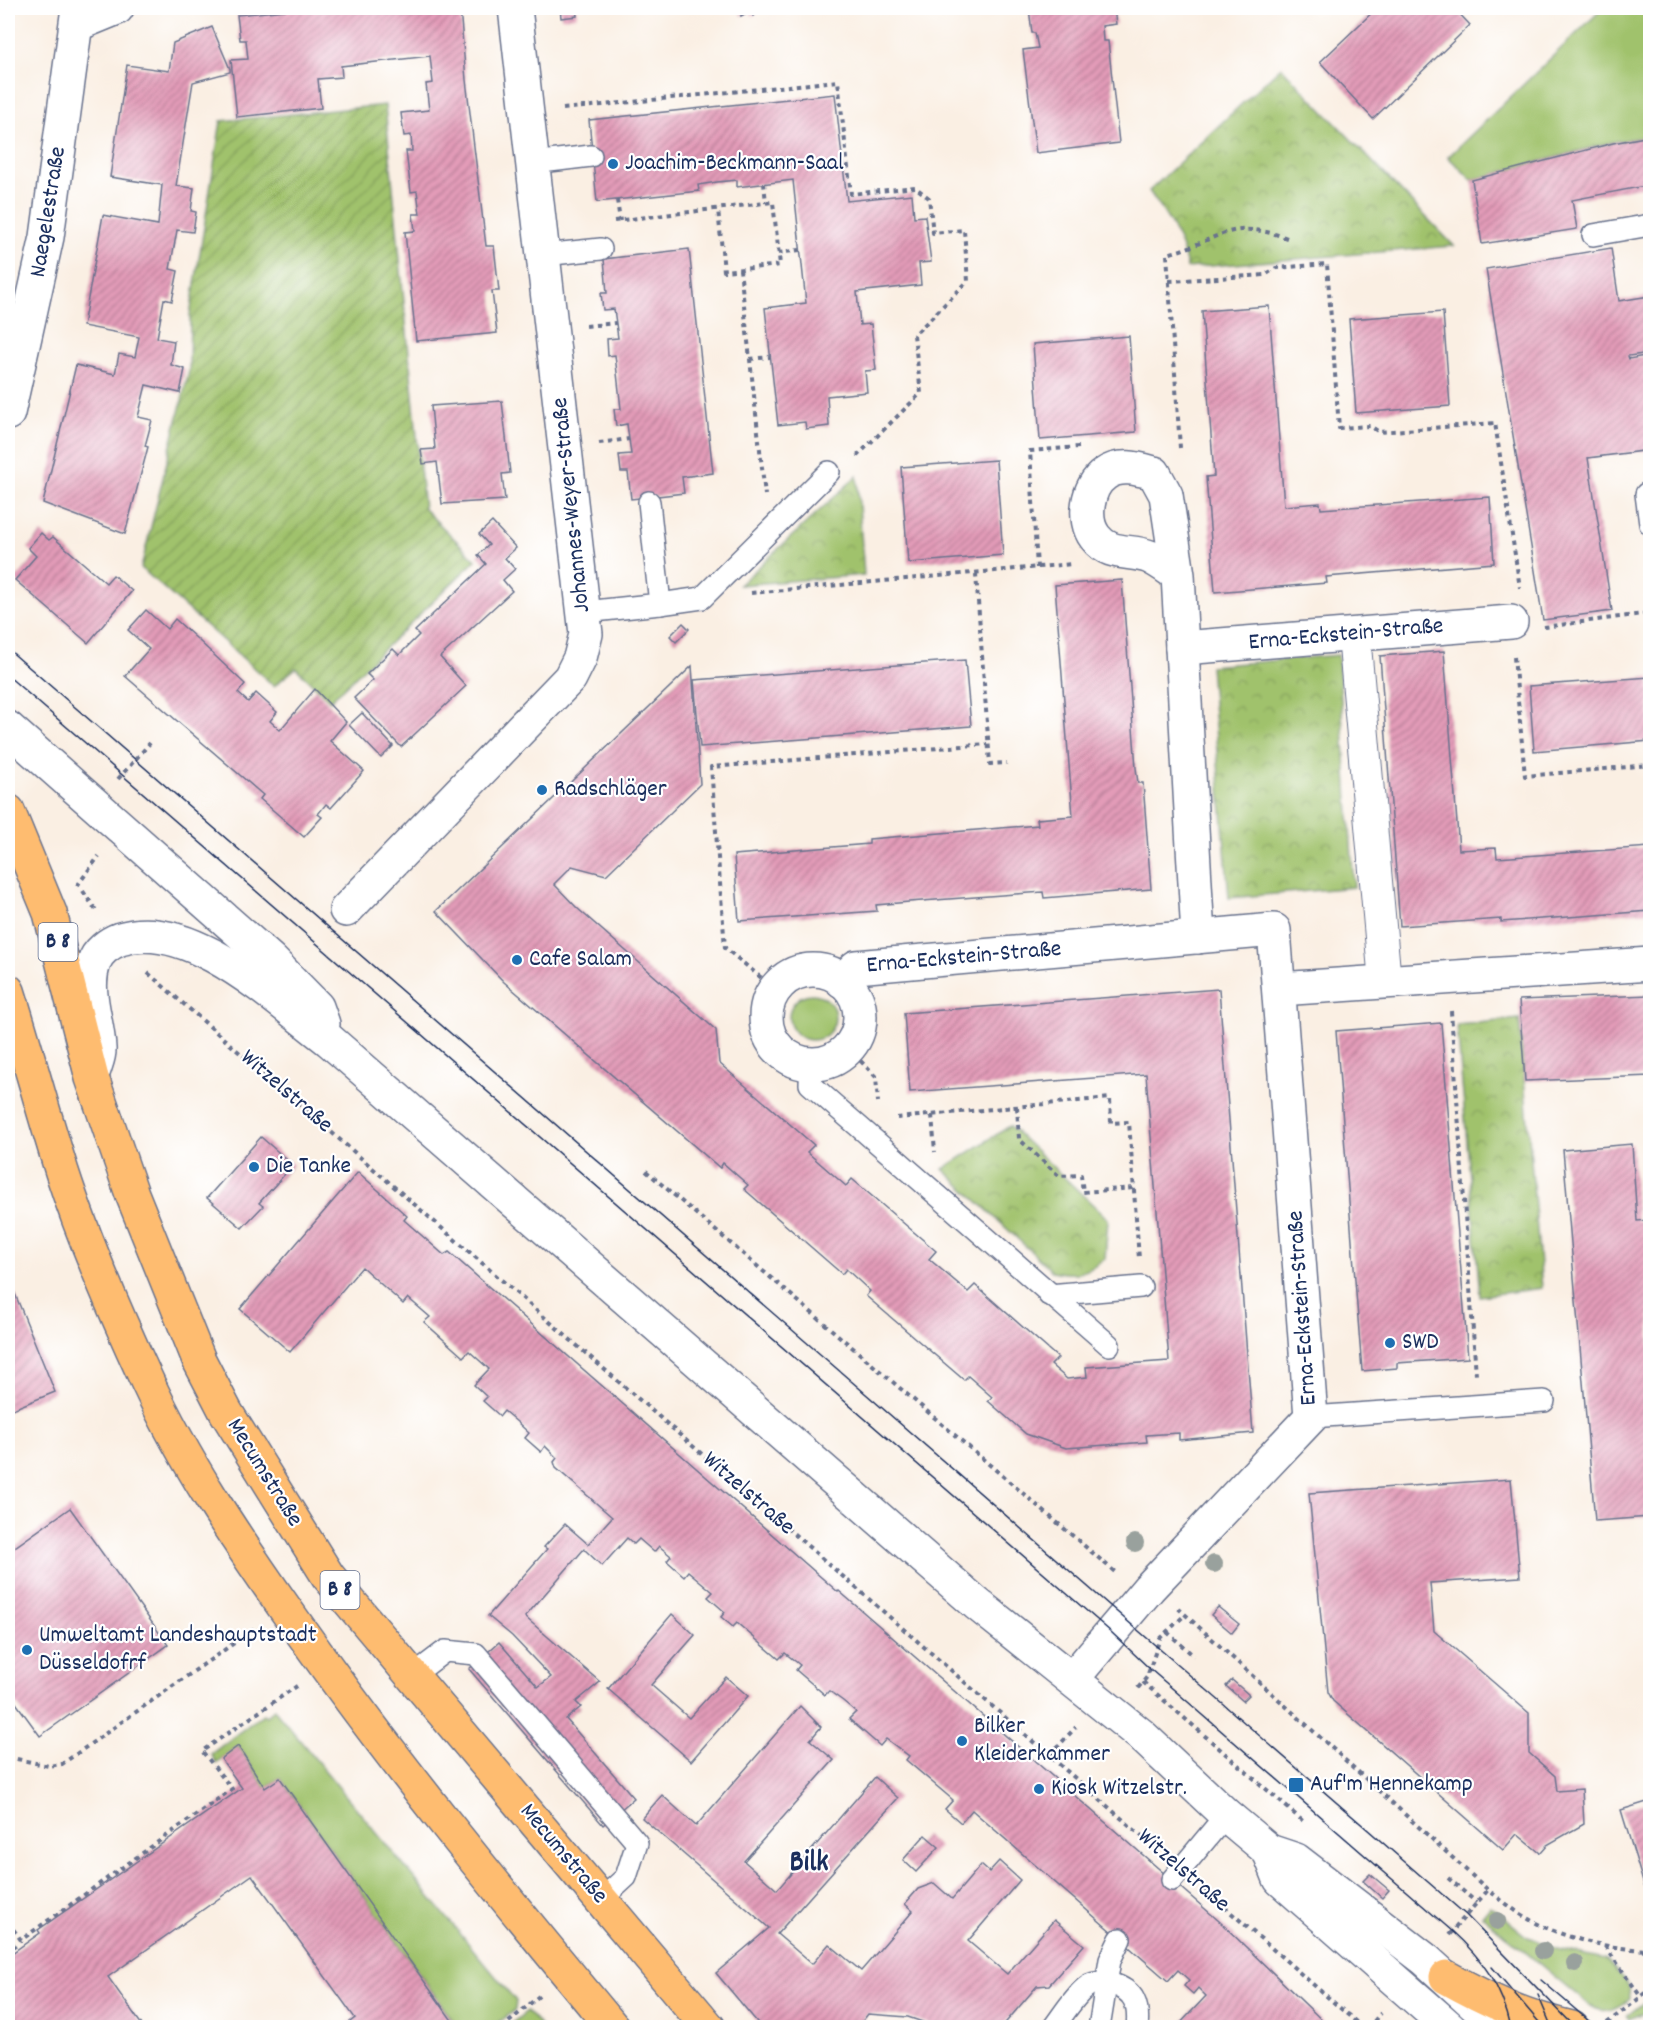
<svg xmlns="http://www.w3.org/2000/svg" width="1658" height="2035" font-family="Dekko,sans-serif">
	<defs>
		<pattern id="park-crowns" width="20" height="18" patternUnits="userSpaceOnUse" patternTransform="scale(1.5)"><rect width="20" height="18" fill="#a0c26c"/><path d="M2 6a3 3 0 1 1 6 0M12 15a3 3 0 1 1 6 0" fill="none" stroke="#829e5c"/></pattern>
		<pattern id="garden-furrows" width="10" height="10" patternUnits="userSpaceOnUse" patternTransform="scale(1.5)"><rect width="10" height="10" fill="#a0c26c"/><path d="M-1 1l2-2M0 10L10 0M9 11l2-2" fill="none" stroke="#829e5c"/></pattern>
		<pattern id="building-hatch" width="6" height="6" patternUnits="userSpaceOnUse" patternTransform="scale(1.5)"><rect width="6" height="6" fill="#e39bb8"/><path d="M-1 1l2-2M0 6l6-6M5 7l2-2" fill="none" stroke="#b77f99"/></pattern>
	</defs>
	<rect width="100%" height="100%" fill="#fff"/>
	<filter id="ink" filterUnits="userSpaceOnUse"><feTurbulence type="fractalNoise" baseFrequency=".0167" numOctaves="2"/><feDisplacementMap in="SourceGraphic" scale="12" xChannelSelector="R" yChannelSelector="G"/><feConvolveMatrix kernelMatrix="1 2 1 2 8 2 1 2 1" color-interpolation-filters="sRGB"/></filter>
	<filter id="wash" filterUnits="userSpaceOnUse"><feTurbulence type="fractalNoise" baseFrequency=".008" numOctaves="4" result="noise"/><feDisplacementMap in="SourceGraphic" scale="24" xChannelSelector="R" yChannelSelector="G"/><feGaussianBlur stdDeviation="1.35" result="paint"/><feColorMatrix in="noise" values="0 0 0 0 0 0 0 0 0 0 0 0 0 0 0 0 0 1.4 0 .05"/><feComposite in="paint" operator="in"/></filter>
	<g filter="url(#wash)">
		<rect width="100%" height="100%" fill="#faefe3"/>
		<!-- grass -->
		<g fill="#a0c26c" stroke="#5e7865" stroke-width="1.5">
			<polygon points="1603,8 1650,8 1650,136 1612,142 1472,180 1448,157"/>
			<circle cx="812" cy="1017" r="23"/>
			<polygon points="274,1709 516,2001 515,2010 493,2027 454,2027 456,2025 280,1778 265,1788 238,1746 216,1763 211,1754 263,1714 266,1716"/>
			<path d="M1490,1906L1527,1936L1557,1949L1606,1959L1629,1986L1630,1999C1617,2009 1606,2015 1590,2006L1482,1916Z"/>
			<polygon points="1650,1997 1650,2010 1630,2019 1627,2016"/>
			<polygon points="527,2011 541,2027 507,2027"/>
		</g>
		<!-- park -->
		<g fill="url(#park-crowns)" stroke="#5e7865" stroke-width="1.5">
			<path d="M1281,67L1454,246L1187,268C1182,238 1166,215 1149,191Z"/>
			<polygon points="857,476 864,575 739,585"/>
			<polygon points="1338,655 1354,887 1229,898 1210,666"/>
			<polygon points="1519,1019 1542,1288 1480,1296 1457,1025"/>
			<path d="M1010,1126L1108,1219L1105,1259C1086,1274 1075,1276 1052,1271L943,1169Z"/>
		</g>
		<!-- garden -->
		<polygon fill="url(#garden-furrows)" stroke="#5e7865" stroke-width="1.5" points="385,105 424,509 476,560 330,701 296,668 274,686 141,568 189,371 190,315 221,121"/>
		<g id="blocks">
			<!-- building -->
			<g fill="url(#building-hatch)">
				<polygon points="304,8 460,8 466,80 486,246 494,246 499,291 492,291 497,333 416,341 405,232 415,231 413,214 420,214 417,191 411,192 406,151 412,151 411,135 404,136 401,113 429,110 426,84 433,83 430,56 341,66 342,77 318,79 321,108 237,117 231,60 248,59 246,40 240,40 237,15"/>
				<polygon points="560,8 576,8 577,16 561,18"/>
				<polygon points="740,8 760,8 753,16 750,11 741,16"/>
				<polygon points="1029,8 1114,8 1116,24 1102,26 1103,41 1108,41 1119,143 1036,153 1023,50 1038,48 1035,33 1032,33"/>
				<polygon points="1377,8 1454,8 1470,25 1373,119 1320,62"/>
				<polygon points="212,27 230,69 230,72 193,82 176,186 194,188 191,211 196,212 193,232 177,230 170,269 178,271 172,301 164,299 157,338 174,341 171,365 185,369 180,393 146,385 138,417 152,420 145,446 148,447 125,534 43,503 76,365 115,374 119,354 135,357 139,337 83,326 103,215 158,225 162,185 110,177 127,65 169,71 173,43"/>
				<polygon points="835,94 847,201 912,194 914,217 925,216 931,262 919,263 921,285 857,292 860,325 871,324 876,370 865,371 867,392 827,396 829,426 806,429 805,422 778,425 765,308 806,303 793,180 737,187 737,180 717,182 698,185 699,191 597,202 589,120"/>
				<polygon points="1650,136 1650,185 1572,200 1577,229 1482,244 1472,180 1613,143"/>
				<polygon points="1611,248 1619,301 1650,296 1650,353 1628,356 1629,359 1650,355 1650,450 1588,458 1612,611 1543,620 1486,269"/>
				<polygon points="689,249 713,473 682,477 684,493 631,499 628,472 621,472 619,455 631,454 627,424 616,426 614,409 621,409 615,355 608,356 607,339 618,338 614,309 603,310 601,293 607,293 604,259"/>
				<polygon points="1269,306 1284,506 1320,503 1321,509 1490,497 1494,563 1326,577 1327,583 1215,592 1206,477 1214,476 1202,311"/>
				<polygon points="1443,312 1450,406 1356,413 1349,319"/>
				<polygon points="1129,336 1136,432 1040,440 1033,344"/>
				<polygon points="502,401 510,473 502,474 505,500 442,504 437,462 423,464 421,450 435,449 431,406"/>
				<polygon points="996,460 1003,555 908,563 901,467"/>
				<polygon points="492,522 516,548 505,558 515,569 503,580 512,591 440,657 466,686 401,747 354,698 373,680 367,674 393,649 399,655 419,635 415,631 486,564 478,555 489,545 479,534"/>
				<polygon points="41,533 49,540 53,537 106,583 113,575 132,591 88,643 15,580 36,556 28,548"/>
				<polygon points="1122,580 1136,768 1138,783 1143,783 1151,889 1044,898 1043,892 909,902 876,905 877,911 739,921 734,855 869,844 869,839 1038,825 1037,819 1073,816 1055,585"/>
				<polygon points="146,610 167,629 175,619 196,638 245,684 238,693 248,702 256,693 277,712 270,721 280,730 315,689 346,722 330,741 364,771 331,808 326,804 318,814 322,817 304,837 260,799 263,795 125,676 149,649 128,630"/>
				<polygon points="683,623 689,629 676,642 670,636"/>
				<polygon points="1444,651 1459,850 1496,848 1497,858 1650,847 1650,911 1501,922 1501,919 1400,926 1380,656"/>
				<polygon points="965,660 971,726 700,747 694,680"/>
				<polygon points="692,666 700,784 606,875 572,866 554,884 577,908 716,1030 719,1063 814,1145 807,1152 846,1186 852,1179 936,1251 929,1259 968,1292 975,1285 1058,1358 1051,1365 1067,1379 1087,1377 1086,1367 1169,1361 1146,1074 910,1092 904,1013 1219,989 1253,1433 1179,1440 1179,1433 1146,1435 1147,1442 1066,1448 1026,1434 988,1401 992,1397 968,1376 964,1380 866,1296 870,1291 846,1269 842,1274 744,1189 748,1185 723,1163 720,1168 504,982 436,911"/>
				<polygon points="1650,677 1650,741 1534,751 1529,686"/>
				<polygon points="362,713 393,746 381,758 349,725"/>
				<polygon points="1650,995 1650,1076 1525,1081 1519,1000"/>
				<polygon points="1441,1023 1468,1358 1397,1363 1397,1368 1362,1371 1336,1031"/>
				<polygon points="261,1137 293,1165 259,1203 263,1206 242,1228 207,1198"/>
				<polygon points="1632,1144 1637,1221 1650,1220 1650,1517 1595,1521 1563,1150"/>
				<polygon points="358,1172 407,1216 404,1220 444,1255 449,1252 838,1592 839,1591 1219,1921 1330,2028 1176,2028 1206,1996 1198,1988 1193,1994 1184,1986 1189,1980 1178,1970 1168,1981 972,1810 961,1823 945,1809 953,1800 906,1760 909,1756 886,1739 880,1746 849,1719 856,1712 843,1701 829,1691 825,1695 796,1670 800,1665 785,1653 779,1659 737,1623 733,1627 721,1617 725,1612 708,1597 713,1592 688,1571 684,1576 667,1561 671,1556 659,1546 654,1552 639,1539 634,1544 627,1538 602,1566 584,1549 525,1617 600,1682 576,1702 581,1707 566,1719 634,1798 603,1825 469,1669 499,1642 538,1687 551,1677 512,1636 488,1616 547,1549 544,1547 565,1524 588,1544 612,1517 556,1468 554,1462 557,1458 545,1446 541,1452 525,1438 529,1433 517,1422 504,1411 500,1416 483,1401 487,1397 474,1385 489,1369 469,1351 463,1357 424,1322 430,1317 408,1298 403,1304 362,1267 290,1352 240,1309"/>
				<polygon points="11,1284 55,1392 8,1411 8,1286"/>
				<polygon points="1511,1479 1520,1577 1430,1583 1434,1631 1529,1713 1529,1753 1555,1776 1557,1791 1582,1789 1584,1824 1547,1845 1540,1853 1517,1834 1503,1850 1333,1701 1328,1692 1309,1493"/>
				<polygon points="70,1508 168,1645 40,1736 8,1692 8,1552"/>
				<polygon points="1218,1607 1239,1624 1232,1633 1211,1615"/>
				<polygon points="672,1614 695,1635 651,1685 689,1718 726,1677 748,1696 691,1761 608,1689"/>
				<polygon points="1232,1680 1249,1695 1243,1701 1226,1686"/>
				<polygon points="800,1706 821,1727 810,1740 834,1760 744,1861 777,1890 875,1777 898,1798 777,1934 812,1964 829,1944 861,1971 913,1911 905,1904 918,1889 934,1883 952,1899 981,1865 989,1872 999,1861 1020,1880 968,1941 1007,1974 1054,1920 1084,1945 1049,1985 1037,1986 1001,2028 940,2028 908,2017 868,2014 857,2028 762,2028 716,1973 769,1928 642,1818 662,1795 696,1826"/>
				<polygon points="238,1746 265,1788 280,1778 456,2026 342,2028 355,2018 252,1875 108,1977 144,2028 8,2028 8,1956 40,1933 38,1930 242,1788 221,1759"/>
				<polygon points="1650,1801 1650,1905 1621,1810"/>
				<polygon points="925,1835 939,1847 916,1872 903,1860"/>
				<polygon points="1370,1874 1389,1890 1382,1898 1363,1881"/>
			</g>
		</g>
	</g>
	<g filter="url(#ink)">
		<use href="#blocks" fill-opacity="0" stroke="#69728d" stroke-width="1.5"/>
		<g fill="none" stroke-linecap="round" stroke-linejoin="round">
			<defs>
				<g id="service">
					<polyline points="533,163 591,156"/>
					<polyline points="1593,235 1650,225"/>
					<polyline points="543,255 601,249"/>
					<polyline points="1646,494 1650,524"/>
					<polyline points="660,604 702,598 829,472"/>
					<polyline points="585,612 660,604 649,502"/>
					<polyline points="811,1063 810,1084 1109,1345"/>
					<polyline points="1049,1295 1141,1287"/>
					<polyline points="1311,1417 1544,1401"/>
					<polyline points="412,1676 445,1651 476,1654 637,1843 626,1877 601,1900"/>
					<polyline points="1172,1880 1226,1815"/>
					<path d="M1053,2028C1063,2015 1073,1998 1085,1988C1098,1976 1127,1985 1134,2000C1138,2008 1138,2019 1137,2028"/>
					<polyline points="1099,2028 1110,1960 1120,1939"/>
				</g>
				<polyline id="pedestrian" points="1354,635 1385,982"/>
				<g id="minor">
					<polyline points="78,24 117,8"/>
					<polyline points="8,413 47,237 78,8"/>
					<path d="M1178,575C1169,569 1160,562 1150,557C1131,549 1110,557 1095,537C1082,520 1087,486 1105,474C1120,463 1139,469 1154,473L1166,495L1178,575L1198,937"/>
					<polyline points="1182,648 1511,622"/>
					<polyline points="8,728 271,960 317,1007 323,1024"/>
					<polyline points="346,910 570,678 580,658 586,634 515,8"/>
					<circle cx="813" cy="1017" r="47"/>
					<polyline points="842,981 856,967 1274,930 1311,1417 1149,1588 1072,1679"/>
					<polyline points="1279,989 1650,964"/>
					<path d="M94,1070C96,1063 100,1055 99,1048C98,1021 84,990 94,963C97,952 109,943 120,939C190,916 277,1001 329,1040L977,1604L1141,1735L1226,1815L1269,1851L1296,1860L1426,1960L1501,2028"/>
					<polyline points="1269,1851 1280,1879 1450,2028"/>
				</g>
				<g id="primary">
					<polyline points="8,811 50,913 92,1078 132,1194 199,1360 226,1412 328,1576 709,2028"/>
					<path d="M8,991C27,1051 43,1112 62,1172C85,1243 116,1314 147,1381C185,1463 235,1537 286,1610C387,1755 500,1892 613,2028"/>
					<path d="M1446,1977C1489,2001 1524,2017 1572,2028"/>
				</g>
			</defs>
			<!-- service casing -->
			<use href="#service" stroke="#69728d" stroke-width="24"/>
			<!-- pedestrian casing -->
			<use href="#pedestrian" stroke="#69728d" stroke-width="34"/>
			<!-- minor casing -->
			<use href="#minor" stroke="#69728d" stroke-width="36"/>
			<!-- primary casing -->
			<use href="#primary" stroke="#69728d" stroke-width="36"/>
			<!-- path -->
			<g stroke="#69728d" stroke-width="4" stroke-dasharray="4.5 4.5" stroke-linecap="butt">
				<polyline points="563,109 838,81 851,194 915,187 929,198 933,233 964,230 968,281 914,335 921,393 856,457"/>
				<polyline points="764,183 766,203"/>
				<polyline points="617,200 620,221"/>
				<polyline points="614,221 773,202 780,265 724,271 718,209"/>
				<polyline points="778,253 800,250"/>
				<polyline points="740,269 765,495"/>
				<polyline points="1169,281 1265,275 1276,268 1327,264 1339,428 1370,426 1379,432 1495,423 1520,588"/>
				<polyline points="586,326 616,323"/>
				<polyline points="750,359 770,357"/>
				<polyline points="599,443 629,439"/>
				<path d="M1180,448L1167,254C1220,241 1227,217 1287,238"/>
				<polyline points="1037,568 1030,451 1079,447"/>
				<polyline points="976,574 990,764 1007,763"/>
				<polyline points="751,593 1072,564"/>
				<polyline points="1544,627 1650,613"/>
				<polyline points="1514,657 1525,776 1650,765"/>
				<polyline points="118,779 150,743"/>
				<polyline points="77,886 99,856"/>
				<polyline points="83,891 97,912"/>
				<polyline points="148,973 1159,1851"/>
				<polyline points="775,989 725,948 711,767 987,744"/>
				<polyline points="1451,1011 1476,1375"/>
				<polyline points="848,1048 876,1077 878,1102"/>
				<polyline points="1017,1107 1019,1139 1059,1176 1081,1175 1083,1192 1134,1188"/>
				<polyline points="932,1115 935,1152"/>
				<polyline points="897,1118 1110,1098 1111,1123 1129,1122 1139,1259"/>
				<polyline points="646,1171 1115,1572"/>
				<path d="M1178,1608L1488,1890C1503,1901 1518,1914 1534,1922C1569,1940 1611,1949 1650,1950"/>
				<polyline points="1167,1632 1194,1656"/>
				<polyline points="1143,1682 1305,1823"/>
				<polyline points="1138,1688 1147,1677 1160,1638 1185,1615"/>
				<polyline points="1050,1755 1076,1727"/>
				<polyline points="8,1757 49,1766 62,1764 254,1629"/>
				<polyline points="1448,1878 1477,1903"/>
				<polyline points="1204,1889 1363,2028"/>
				<polyline points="8,1922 21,1940 232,1789 202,1751 297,1686"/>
				<polyline points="1449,1935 1488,1890"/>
				<polyline points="8,1936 16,1949"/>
				<polyline points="1605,1946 1641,1997"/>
				<polyline points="1607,2023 1650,1990"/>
				<polyline points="502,2028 539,1996"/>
				<polyline points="1368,2028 1381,2013"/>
			</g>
			<!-- service -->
			<use href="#service" stroke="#fff" stroke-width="21"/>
			<!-- pedestrian -->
			<use href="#pedestrian" stroke="#fff" stroke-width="32"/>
			<!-- minor -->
			<use href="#minor" stroke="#fff" stroke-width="33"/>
			<!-- primary -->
			<use href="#primary" stroke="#febc70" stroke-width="33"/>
			<!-- tram -->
			<g stroke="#1b2f5e" stroke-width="1.5">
				<polyline points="8,649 1466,1915 1576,2028"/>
				<path d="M8,676L1111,1632L1150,1669L1452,1931C1483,1959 1502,1987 1511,2028"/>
				<polyline points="1492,1967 1544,2028"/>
				<polyline points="1541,1980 1589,2021 1602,2028"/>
				<polyline points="1538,1995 1552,2028"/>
			</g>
		</g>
		<!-- trees -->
		<g fill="#99a19d">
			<circle cx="1135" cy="1543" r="9"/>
			<circle cx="1214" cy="1564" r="9"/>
			<circle cx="1497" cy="1921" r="9"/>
			<circle cx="1543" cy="1951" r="9"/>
			<circle cx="1575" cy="1963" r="9"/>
		</g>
	</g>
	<!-- markers -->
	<g fill="#1f6fb2" stroke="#fff" stroke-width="2">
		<circle cx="613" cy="164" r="6"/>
		<circle cx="542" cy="790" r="6"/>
		<circle cx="517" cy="960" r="6"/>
		<circle cx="254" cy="1167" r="6"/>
		<circle cx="1390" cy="1343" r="6"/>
		<circle cx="27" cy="1650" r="6"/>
		<circle cx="962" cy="1741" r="6"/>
		<rect x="1288" y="1777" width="16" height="16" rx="3"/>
		<circle cx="1039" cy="1789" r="6"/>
	</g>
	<g text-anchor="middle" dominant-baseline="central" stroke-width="4.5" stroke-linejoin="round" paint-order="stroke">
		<!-- shield labels -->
		<g fill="#fff" stroke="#5f6d8e" stroke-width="1.5">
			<rect x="38.5" y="923" width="39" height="38" rx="4.5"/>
			<rect x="320.5" y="1571" width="39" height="38" rx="4.5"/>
		</g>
		<g font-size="22" font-weight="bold" fill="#1b2f5e">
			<text x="58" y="942">B 8</text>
			<text x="340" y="1590">B 8</text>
		</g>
		<!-- poi labels -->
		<g font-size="24" fill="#1b2f5e" stroke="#fff" text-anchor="start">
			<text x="625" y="164">Joachim-Beckmann-Saal</text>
			<text x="554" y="790">Radschläger</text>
			<text x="529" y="960">Cafe Salam</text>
			<text x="266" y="1167">Die Tanke</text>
			<text x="1402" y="1343">SWD</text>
			<text x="39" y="1636">Umweltamt Landeshauptstadt<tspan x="39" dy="28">Düsseldofrf</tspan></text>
			<text x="974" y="1727">Bilker<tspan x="974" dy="28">Kleiderkammer</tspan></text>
			<text x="1310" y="1785">Auf'm Hennekamp</text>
			<text x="1051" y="1789">Kiosk Witzelstr.</text>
		</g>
		<!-- street labels -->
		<g font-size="24" fill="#1b2f5e" stroke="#fff">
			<text transform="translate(49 212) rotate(-81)">Naegelestraße</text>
			<text transform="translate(572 505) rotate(-96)">Johannes-Weyer-Straße</text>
			<text transform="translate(1346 635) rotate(-5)">Erna-Eckstein-Straße</text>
			<text transform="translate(964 958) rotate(-5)">Erna-Eckstein-Straße</text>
			<text transform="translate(286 1092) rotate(41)">Witzelstraße</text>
			<text transform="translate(1303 1308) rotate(-94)">Erna-Eckstein-Straße</text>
			<text transform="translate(264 1473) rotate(58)">Mecumstraße</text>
			<text transform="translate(748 1494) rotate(41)">Witzelstraße</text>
			<text transform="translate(563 1854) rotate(50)">Mecumstraße</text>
			<text transform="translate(1183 1871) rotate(41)">Witzelstraße</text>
		</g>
		<!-- district labels -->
		<g font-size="30" font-weight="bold" fill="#1b2f5e" stroke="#fff">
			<text x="809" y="1864">Bilk</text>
		</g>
	</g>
	<!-- margin -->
	<rect width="1658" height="2035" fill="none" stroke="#fff" stroke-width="30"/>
</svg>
